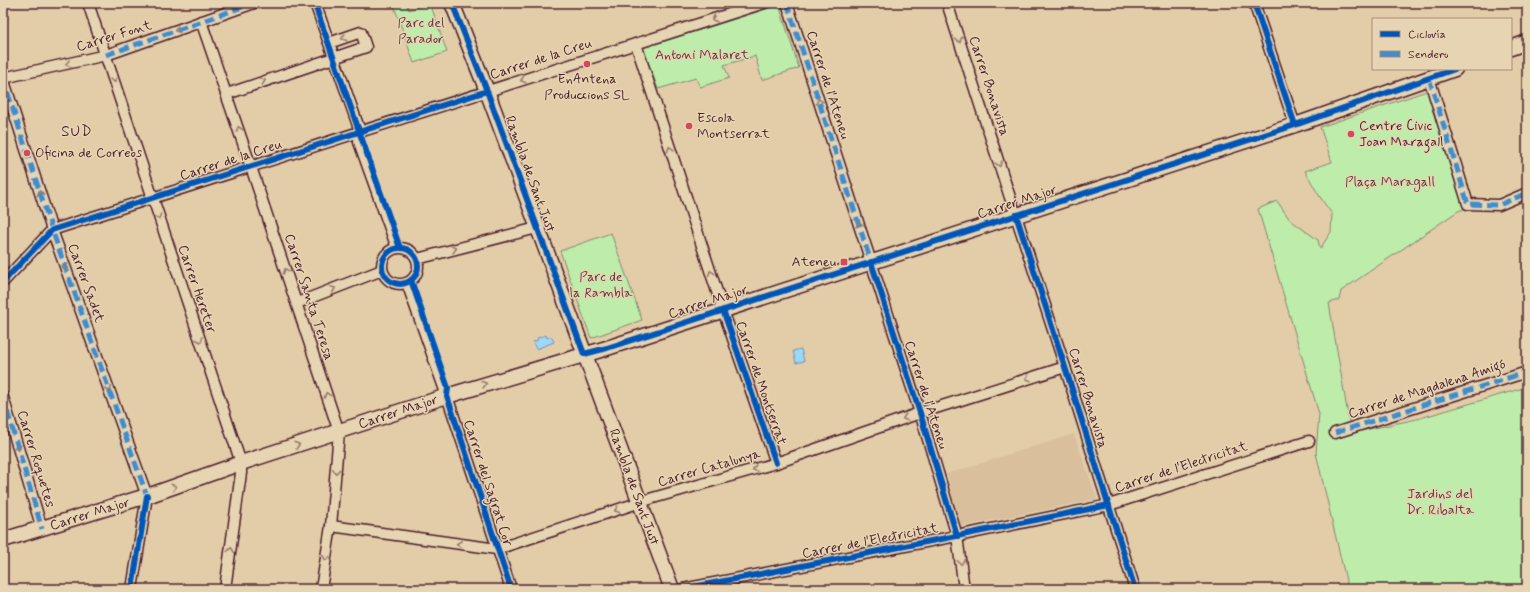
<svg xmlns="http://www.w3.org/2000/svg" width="1530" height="592" font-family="Mynerve,sans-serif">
	<rect width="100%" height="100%" fill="#e3cda9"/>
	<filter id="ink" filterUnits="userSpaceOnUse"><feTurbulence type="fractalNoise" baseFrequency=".025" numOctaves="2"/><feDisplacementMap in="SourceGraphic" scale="8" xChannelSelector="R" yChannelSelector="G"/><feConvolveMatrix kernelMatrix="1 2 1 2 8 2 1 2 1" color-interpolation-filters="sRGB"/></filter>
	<g filter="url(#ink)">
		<!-- built -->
		<polygon fill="#d9bf9b" points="1074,434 1097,499 960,527 947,474"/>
		<!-- green -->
		<g fill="#bdecab" stroke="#84866b">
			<polygon points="393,3 406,3 409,10 430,3 447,52 414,63"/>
			<polygon points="779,5 799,68 762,80 755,56 724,65 729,78 700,87 696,78 658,89 643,48"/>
			<polygon points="1427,91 1464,209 1458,211 1341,291 1339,300 1329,303 1351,433 1417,419 1527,387 1527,589 1348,589 1316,453 1319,414 1258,209 1277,201 1290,220 1318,240 1320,249 1331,232 1332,214 1320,197 1305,171 1332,162 1320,127"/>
			<polygon points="611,233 642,320 591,338 560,251"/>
		</g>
		<!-- water -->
		<g fill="#9bd9fc" stroke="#7b8fa8">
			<polygon points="546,335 547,338 551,336 554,342 536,349 533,342 538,340 537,338"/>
			<polygon points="801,349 804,361 796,363 793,351"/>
		</g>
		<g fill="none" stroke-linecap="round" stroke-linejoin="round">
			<defs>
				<g id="street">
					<polyline points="88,3 241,463 241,473 225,589"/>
					<polyline points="315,3 360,131 359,142 397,248"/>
					<polyline points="787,3 920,413 957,536 964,589"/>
					<polyline points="947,3 1065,367 1135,589"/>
					<polyline points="1254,3 1295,125"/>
					<polyline points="201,21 247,155 339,432 331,526 321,589"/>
					<polyline points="636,44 723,310 776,463"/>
					<polyline points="1429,78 1468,204 1499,205 1527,193"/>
					<polyline points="227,94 366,47 361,32 329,43"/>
					<circle cx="400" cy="266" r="18"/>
					<polyline points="417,259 537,228"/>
					<polyline points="3,282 52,230 764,3"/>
					<polyline points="407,283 447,396 511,589"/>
					<polyline points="297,303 382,270"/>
					<polyline points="3,397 42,529"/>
					<polyline points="1335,433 1527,372"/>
					<polyline points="331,526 497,549 653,498 776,463 920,413 1065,367"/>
					<polyline points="132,589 147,496 52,230 3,78 106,55 254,3"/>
					<polyline points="683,589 967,534 1109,505 1309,441"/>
				</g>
				<g id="secondary">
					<polyline points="452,3 487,91 672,589"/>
					<polyline points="1511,48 1527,42"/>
					<polyline points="3,540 153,494 241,463 447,396 607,348 1295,125 1455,69"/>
				</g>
			</defs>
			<!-- street casing -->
			<use href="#street" stroke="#4a1f2b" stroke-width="13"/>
			<!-- secondary casing -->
			<use href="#secondary" stroke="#4a1f2b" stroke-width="17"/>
			<!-- street -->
			<use href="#street" stroke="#e7d4b2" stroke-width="10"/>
			<!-- secondary -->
			<use href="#secondary" stroke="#e7d4b2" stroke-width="14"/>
			<!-- quiet -->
			<g stroke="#418dcd" stroke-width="5" stroke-dasharray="10 5" stroke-linecap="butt">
				<polyline points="787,3 871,262"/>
				<polyline points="106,55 254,3"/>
				<polyline points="3,78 52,230 147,496"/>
				<polyline points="1429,78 1468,204 1499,205 1527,193"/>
				<polyline points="3,397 42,529"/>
				<polyline points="1335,433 1527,372"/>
			</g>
			<defs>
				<g id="cycleway">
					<polyline points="452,3 487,91 584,354 607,348 1295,125 1455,69"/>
					<polyline points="1254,3 1295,125"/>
					<polyline points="315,5 400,248"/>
					<polyline points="1016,215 1065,367 1135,589"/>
					<circle cx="400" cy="266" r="18"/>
					<polyline points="871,262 920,413 957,536"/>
					<polyline points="411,280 448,388 447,396 511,589"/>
					<polyline points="3,282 52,230 487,91"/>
					<polyline points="723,310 776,463"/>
					<polyline points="132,589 147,496"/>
					<polyline points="683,589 967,534 1109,505"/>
				</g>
			</defs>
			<!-- cycleway casing -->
			<use href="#cycleway" stroke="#e7d4b2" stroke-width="8"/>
			<!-- cycleway -->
			<use href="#cycleway" stroke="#0057b8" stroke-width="6"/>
		</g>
		<!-- one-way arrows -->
		<defs><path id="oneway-chevron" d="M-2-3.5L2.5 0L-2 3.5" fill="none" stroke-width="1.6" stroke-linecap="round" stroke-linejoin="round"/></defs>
		<g stroke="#987a6e">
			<use href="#oneway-chevron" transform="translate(714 19) rotate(162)"/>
			<use href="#oneway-chevron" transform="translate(177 30) rotate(160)"/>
			<use href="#oneway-chevron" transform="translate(344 38) rotate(161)"/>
			<use href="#oneway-chevron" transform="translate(959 40) rotate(72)"/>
			<use href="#oneway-chevron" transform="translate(68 64) rotate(167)"/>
			<use href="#oneway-chevron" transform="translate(114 80) rotate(72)"/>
			<use href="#oneway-chevron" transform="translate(523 80) rotate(162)"/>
			<use href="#oneway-chevron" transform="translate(263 81) rotate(-19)"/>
			<use href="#oneway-chevron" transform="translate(819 101) rotate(-108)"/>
			<use href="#oneway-chevron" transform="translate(239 129) rotate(-109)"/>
			<use href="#oneway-chevron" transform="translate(670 149) rotate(-108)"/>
			<use href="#oneway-chevron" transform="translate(999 164) rotate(72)"/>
			<use href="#oneway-chevron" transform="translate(40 193) rotate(-108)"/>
			<use href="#oneway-chevron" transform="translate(158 217) rotate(71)"/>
			<use href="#oneway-chevron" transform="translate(859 224) rotate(-108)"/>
			<use href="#oneway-chevron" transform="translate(454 249) rotate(-15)"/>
			<use href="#oneway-chevron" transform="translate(65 267) rotate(70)"/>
			<use href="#oneway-chevron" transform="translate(286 271) rotate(-108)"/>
			<use href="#oneway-chevron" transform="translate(711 273) rotate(-108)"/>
			<use href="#oneway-chevron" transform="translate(333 289) rotate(-22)"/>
			<use href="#oneway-chevron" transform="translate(200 340) rotate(71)"/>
			<use href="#oneway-chevron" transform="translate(1028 378) rotate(162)"/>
			<use href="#oneway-chevron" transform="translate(484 384) rotate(-17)"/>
			<use href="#oneway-chevron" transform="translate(109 389) rotate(70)"/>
			<use href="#oneway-chevron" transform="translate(327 395) rotate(-108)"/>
			<use href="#oneway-chevron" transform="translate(905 418) rotate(161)"/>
			<use href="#oneway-chevron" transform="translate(297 445) rotate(-18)"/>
			<use href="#oneway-chevron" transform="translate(18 448) rotate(73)"/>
			<use href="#oneway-chevron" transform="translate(755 469) rotate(164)"/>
			<use href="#oneway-chevron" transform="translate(336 471) rotate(95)"/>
			<use href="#oneway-chevron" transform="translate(174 487) rotate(-19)"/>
			<use href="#oneway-chevron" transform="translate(617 510) rotate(162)"/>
			<use href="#oneway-chevron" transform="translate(459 544) rotate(-172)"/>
			<use href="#oneway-chevron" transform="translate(231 550) rotate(-82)"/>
			<use href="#oneway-chevron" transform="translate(326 558) rotate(99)"/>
			<use href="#oneway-chevron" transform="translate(961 562) rotate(82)"/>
		</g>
	</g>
	<!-- markers -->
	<g fill="#d1495b" stroke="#e7d4b2" stroke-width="1.5">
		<circle cx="587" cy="64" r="4"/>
		<circle cx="689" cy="126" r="4"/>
		<circle cx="1351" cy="134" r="4"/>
		<circle cx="27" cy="153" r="4"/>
		<rect x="840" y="258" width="8" height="8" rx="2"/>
	</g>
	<g text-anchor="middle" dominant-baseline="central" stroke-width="3" stroke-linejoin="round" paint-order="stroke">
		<!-- park labels -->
		<g font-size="14" fill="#5b3e3e" stroke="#e7d4b2">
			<text x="421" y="23">Parc del<tspan x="421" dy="16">Parador</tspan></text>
			<text x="702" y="55">Antoni Malaret</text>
			<text x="1390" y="182">Plaça Maragall</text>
			<text x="601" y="277">Parc de<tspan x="601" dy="16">la Rambla</tspan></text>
			<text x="1440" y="494">Jardins del<tspan x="1440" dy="16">Dr. Ribalta</tspan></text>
		</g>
		<!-- street labels -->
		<g font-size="14" fill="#4a1f2b" stroke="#e7d4b2">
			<text transform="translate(114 36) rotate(-17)">Carrer Font</text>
			<text transform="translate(541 59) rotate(-18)">Carrer de la Creu</text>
			<text transform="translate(828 85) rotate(72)">Carrer de l'Ateneu</text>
			<text transform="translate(989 86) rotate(72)">Carrer Bonavista</text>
			<text transform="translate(231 160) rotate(-18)">Carrer de la Creu</text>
			<text transform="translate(530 174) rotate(70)">Rambla de Sant Just</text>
			<text transform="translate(1017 202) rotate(-18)">Carrer Major</text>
			<text transform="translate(86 283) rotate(70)">Carrer Sadet</text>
			<text transform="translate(197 289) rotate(71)">Carrer Hereter</text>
			<text transform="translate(309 297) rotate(72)">Carrer Santa Teresa</text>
			<text transform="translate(708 302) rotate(-18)">Carrer Major</text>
			<text transform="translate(761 383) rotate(71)">Carrer de Montserrat</text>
			<text transform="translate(1427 389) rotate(-18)">Carrer de Magdalena Amigó</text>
			<text transform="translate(926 395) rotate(72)">Carrer de l'Ateneu</text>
			<text transform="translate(1088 398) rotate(73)">Carrer Bonavista</text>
			<text transform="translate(398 412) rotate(-18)">Carrer Major</text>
			<text transform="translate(36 459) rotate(73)">Carrer Roquetes</text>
			<text transform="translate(1181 467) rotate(-18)">Carrer de l'Electricitat</text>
			<text transform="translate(709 468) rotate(-16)">Carrer Catalunya</text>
			<text transform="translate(488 483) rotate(72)">Carrer del Sagrat Cor</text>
			<text transform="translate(634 487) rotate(70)">Rambla de Sant Just</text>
			<text transform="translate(90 514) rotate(-17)">Carrer Major</text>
			<text transform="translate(870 541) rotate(-11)">Carrer de l'Electricitat</text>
		</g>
		<!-- poi labels -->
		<g font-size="14" fill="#4a1f2b" stroke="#e7d4b2" text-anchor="start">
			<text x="587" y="79" text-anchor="middle">EnAntena<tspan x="587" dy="16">Produccions SL</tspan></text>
			<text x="697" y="118">Escola<tspan x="697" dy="16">Montserrat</tspan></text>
			<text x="1359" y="126">Centre Civic<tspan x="1359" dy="16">Joan Maragall</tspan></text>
			<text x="35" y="153">Oficina de Correos</text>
			<text x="836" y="262" text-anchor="end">Ateneu</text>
		</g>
		<!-- neighbourhood labels -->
		<g font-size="15" letter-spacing="1" fill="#4a1f2b" stroke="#e7d4b2">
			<text x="77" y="132">SUD</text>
		</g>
	</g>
	<!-- margin -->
	<rect width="1530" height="592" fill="none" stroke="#e7d4b2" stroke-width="16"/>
	<rect x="8" y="8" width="1514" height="576" fill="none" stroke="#4a1f2b" stroke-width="1.5" filter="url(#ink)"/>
	<!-- legend -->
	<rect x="1372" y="18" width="140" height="52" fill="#e7d4b2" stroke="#a88c7c"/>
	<rect x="1380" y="31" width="20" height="6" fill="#0057b8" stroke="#a88c7c"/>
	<text x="1408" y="38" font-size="12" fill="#4a1f2b">Ciclovía</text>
	<rect x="1380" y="51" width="20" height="6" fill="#418dcd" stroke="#a88c7c"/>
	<text x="1408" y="58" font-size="12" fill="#4a1f2b">Sendero</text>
</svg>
